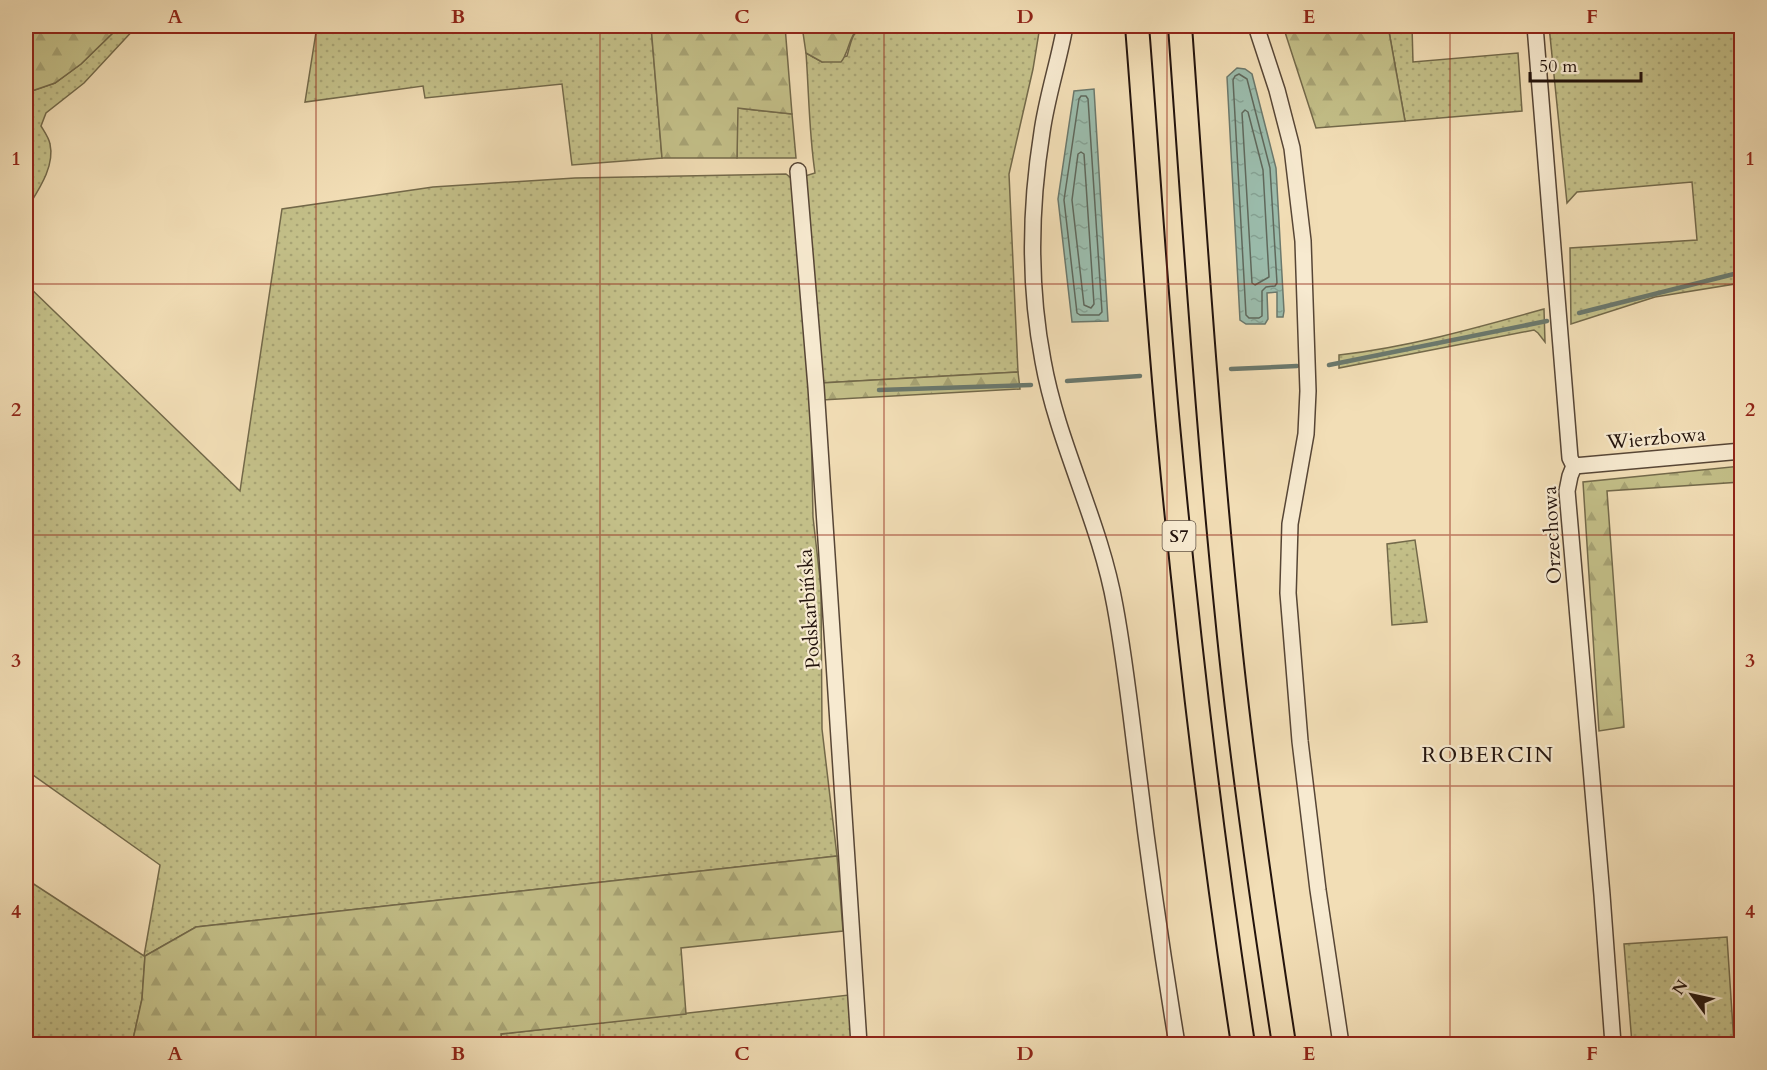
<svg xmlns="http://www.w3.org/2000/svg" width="1767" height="1070" font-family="Cardo,serif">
	<defs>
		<pattern id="grass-dots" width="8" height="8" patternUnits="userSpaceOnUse" patternTransform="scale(1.5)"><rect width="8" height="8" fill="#c3bf88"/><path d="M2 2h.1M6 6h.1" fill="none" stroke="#a7a374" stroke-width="1.8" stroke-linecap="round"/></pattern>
		<pattern id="forest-firs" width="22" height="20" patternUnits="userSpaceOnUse" patternTransform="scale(1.5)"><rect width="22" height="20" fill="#c3bf88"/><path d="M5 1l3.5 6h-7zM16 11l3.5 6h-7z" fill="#a7a374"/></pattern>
		<pattern id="water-ripples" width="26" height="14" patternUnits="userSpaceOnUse" patternTransform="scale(1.5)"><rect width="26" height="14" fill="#9bbcac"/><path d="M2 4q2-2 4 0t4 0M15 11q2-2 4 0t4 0" fill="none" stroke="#85a193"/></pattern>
	</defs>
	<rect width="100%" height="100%" fill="#f2deb6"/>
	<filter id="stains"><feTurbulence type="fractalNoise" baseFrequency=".00333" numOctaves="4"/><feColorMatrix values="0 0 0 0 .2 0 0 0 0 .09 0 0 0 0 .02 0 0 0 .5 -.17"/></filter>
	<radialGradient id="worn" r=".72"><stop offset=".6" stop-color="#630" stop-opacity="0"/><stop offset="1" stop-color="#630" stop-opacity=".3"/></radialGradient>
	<!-- grass -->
	<g fill="url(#grass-dots)" stroke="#73694a" stroke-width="1.5">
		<path d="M120,26H137L84,83L46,113L41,126C44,131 49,138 50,144C55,166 39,189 28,207L26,198V93L55,83L81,64Z"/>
		<polygon points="317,26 651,26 662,158 572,165 562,84 425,98 423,86 305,102"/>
		<path d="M873,26H1040L1033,69L1009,174L1018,372L821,383L805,176L815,173C809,133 809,94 806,53L822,62L847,56C854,32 850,33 873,26Z"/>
		<polygon points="1388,26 1412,26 1413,62 1518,53 1522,111 1405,121"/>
		<polygon points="1549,26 1741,26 1741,283 1655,297 1571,324 1570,248 1697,240 1692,182 1577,192 1567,203"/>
		<polygon points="737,108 792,114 796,158 737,158"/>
		<polygon points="786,174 795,181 810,373 813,517 821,588 822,729 837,856 196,927 145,956 142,999 132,1044 26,1044 26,879 144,956 160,865 26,770 26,284 240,491 282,209 433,187 575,178"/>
		<path d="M1544,309L1545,342L1538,333L1534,330L1339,368V355C1409,347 1476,328 1544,309Z"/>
		<polygon points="1734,482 1741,482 1741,584"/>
		<polygon points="1415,540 1427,622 1392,625 1387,544"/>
		<polygon points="1727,937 1734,1044 1632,1044 1624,944"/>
		<polygon points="849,995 852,1044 502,1044 501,1034"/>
	</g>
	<!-- forest -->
	<g fill="url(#forest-firs)" stroke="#73694a" stroke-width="1.5">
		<polygon points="26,26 120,26 81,64 55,83 26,93"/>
		<polygon points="651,26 785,26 792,114 738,108 737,158 662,158"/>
		<path d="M802,26H873C870,27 861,27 858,29C849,35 849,53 841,62H822L806,53Z"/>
		<polygon points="1283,26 1388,26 1405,121 1316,128"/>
		<polygon points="1018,372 1020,389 822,400 821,383"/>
		<polygon points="1741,466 1741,482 1607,491 1624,727 1599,731 1583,482"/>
		<polygon points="837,856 843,931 681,948 686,1014 501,1034 502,1044 132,1044 142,999 145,956 196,927"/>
	</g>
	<!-- water -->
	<g fill="url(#water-ripples)" stroke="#6b786c" stroke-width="1.5">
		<polygon points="1237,68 1245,69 1252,74 1276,168 1284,311 1283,317 1277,317 1277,292 1267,293 1268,319 1265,324 1246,324 1240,320 1227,77"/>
		<polygon points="1094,89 1108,321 1072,322 1058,199 1074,91"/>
	</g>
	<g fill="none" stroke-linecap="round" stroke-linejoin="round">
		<!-- shore -->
		<g stroke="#5f685c" stroke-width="1.5">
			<polygon points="1239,74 1247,79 1270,168 1277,283 1275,286 1266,287 1262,291 1262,316 1259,318 1249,318 1246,315 1233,80 1235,76"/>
			<polygon points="1081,96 1086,96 1088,99 1102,312 1099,315 1080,315 1077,313 1064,200 1079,99"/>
			<polygon points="1245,110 1248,112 1263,170 1269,277 1255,285 1252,283 1242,113"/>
			<polygon points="1081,152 1084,154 1094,304 1091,308 1084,305 1072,200 1078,154"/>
		</g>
		<!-- stream -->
		<g stroke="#6b786c" stroke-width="4.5">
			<polyline points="1579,313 1742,272"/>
			<polyline points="1329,365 1547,321"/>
			<polyline points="1231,369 1297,366"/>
			<polyline points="1067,381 1140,376"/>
			<polyline points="879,390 1031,385"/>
		</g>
		<defs>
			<g id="minor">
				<path d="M1065,26C1059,61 1047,96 1042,132C1030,207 1029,287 1043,361C1058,445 1100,521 1115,606C1125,660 1131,716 1138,771C1149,862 1162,953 1177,1044"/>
				<polyline points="1256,26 1277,90 1292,148 1303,241 1308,391 1306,434 1290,524 1288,593 1300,741 1318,890 1341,1044"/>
				<polyline points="1535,26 1570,458 1574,466"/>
				<polyline points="798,171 816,387 859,1044"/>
				<polyline points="1574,466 1570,476 1567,491 1602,895 1613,1044"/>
				<polyline points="1574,466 1742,451"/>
			</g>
			<g id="highway">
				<path d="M1137,26C1148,162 1156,300 1169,436C1188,640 1212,842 1243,1044"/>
				<path d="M1180,26C1194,222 1207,420 1227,616C1241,759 1262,902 1284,1044"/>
			</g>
		</defs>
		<!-- minor casing -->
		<use href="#minor" stroke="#574636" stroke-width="18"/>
		<!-- highway casing -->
		<use href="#highway" stroke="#23130c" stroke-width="26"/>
		<!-- minor -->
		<use href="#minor" stroke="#f7ead0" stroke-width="15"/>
		<!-- highway -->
		<use href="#highway" stroke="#f2deb6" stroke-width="22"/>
	</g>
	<!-- grid -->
	<path fill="none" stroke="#8f2418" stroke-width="1.5" stroke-opacity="0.55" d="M316,26V1044M600,26V1044M884,26V1044M1167,26V1044M1450,26V1044M26,284H1742M26,535H1742M26,786H1742"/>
	<g text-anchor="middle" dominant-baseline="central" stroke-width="4.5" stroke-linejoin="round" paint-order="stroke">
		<!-- shield labels -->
		<rect fill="#f7ead0" stroke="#635447" stroke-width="1.5" x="1162.5" y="521" width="33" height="30" rx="4.5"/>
		<g font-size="18" font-weight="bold" fill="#23130c">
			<text x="1179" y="536">S7</text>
		</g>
		<!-- street labels -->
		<g font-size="20" fill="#23130c" stroke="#f7ead0">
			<text transform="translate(1656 438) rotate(-5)">Wierzbowa</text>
			<text transform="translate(1552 535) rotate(-93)">Orzechowa</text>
			<text transform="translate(809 609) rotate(-94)">Podskarbińska</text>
		</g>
		<!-- quarter labels -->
		<g font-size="22" letter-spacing="1.5" fill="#23130c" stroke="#f7ead0">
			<text x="1488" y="755">ROBERCIN</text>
		</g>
	</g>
	<!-- margin -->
	<rect width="1767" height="1070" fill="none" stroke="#f2deb6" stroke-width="66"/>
	<!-- north arrow -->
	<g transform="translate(1692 995) rotate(303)" stroke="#f7ead0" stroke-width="4.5" paint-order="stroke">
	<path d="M0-4.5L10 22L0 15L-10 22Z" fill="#23130c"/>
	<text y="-9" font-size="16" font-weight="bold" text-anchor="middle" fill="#23130c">N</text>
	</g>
	<!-- scale -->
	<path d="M1530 72v9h111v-9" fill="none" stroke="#23130c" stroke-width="3"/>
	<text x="1539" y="72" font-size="18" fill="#23130c" stroke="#f7ead0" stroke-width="4.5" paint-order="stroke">50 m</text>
	<rect x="33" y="33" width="1701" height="1004" fill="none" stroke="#8f2418" stroke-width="2"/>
	<g font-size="20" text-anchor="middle" font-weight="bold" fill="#8f2418">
		<text x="175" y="23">A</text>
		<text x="458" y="23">B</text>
		<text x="742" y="23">C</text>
		<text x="1025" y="23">D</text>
		<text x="1309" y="23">E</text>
		<text x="1592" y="23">F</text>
		<text x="16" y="165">1</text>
		<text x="1750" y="165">1</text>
		<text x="16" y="416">2</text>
		<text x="1750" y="416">2</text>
		<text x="16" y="667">3</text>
		<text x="1750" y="667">3</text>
		<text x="16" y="918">4</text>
		<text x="1750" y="918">4</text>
		<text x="175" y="1060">A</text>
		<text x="458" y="1060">B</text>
		<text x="742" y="1060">C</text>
		<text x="1025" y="1060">D</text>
		<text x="1309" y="1060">E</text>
		<text x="1592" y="1060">F</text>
	</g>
	<rect width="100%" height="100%" filter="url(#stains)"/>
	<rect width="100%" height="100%" fill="url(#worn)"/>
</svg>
